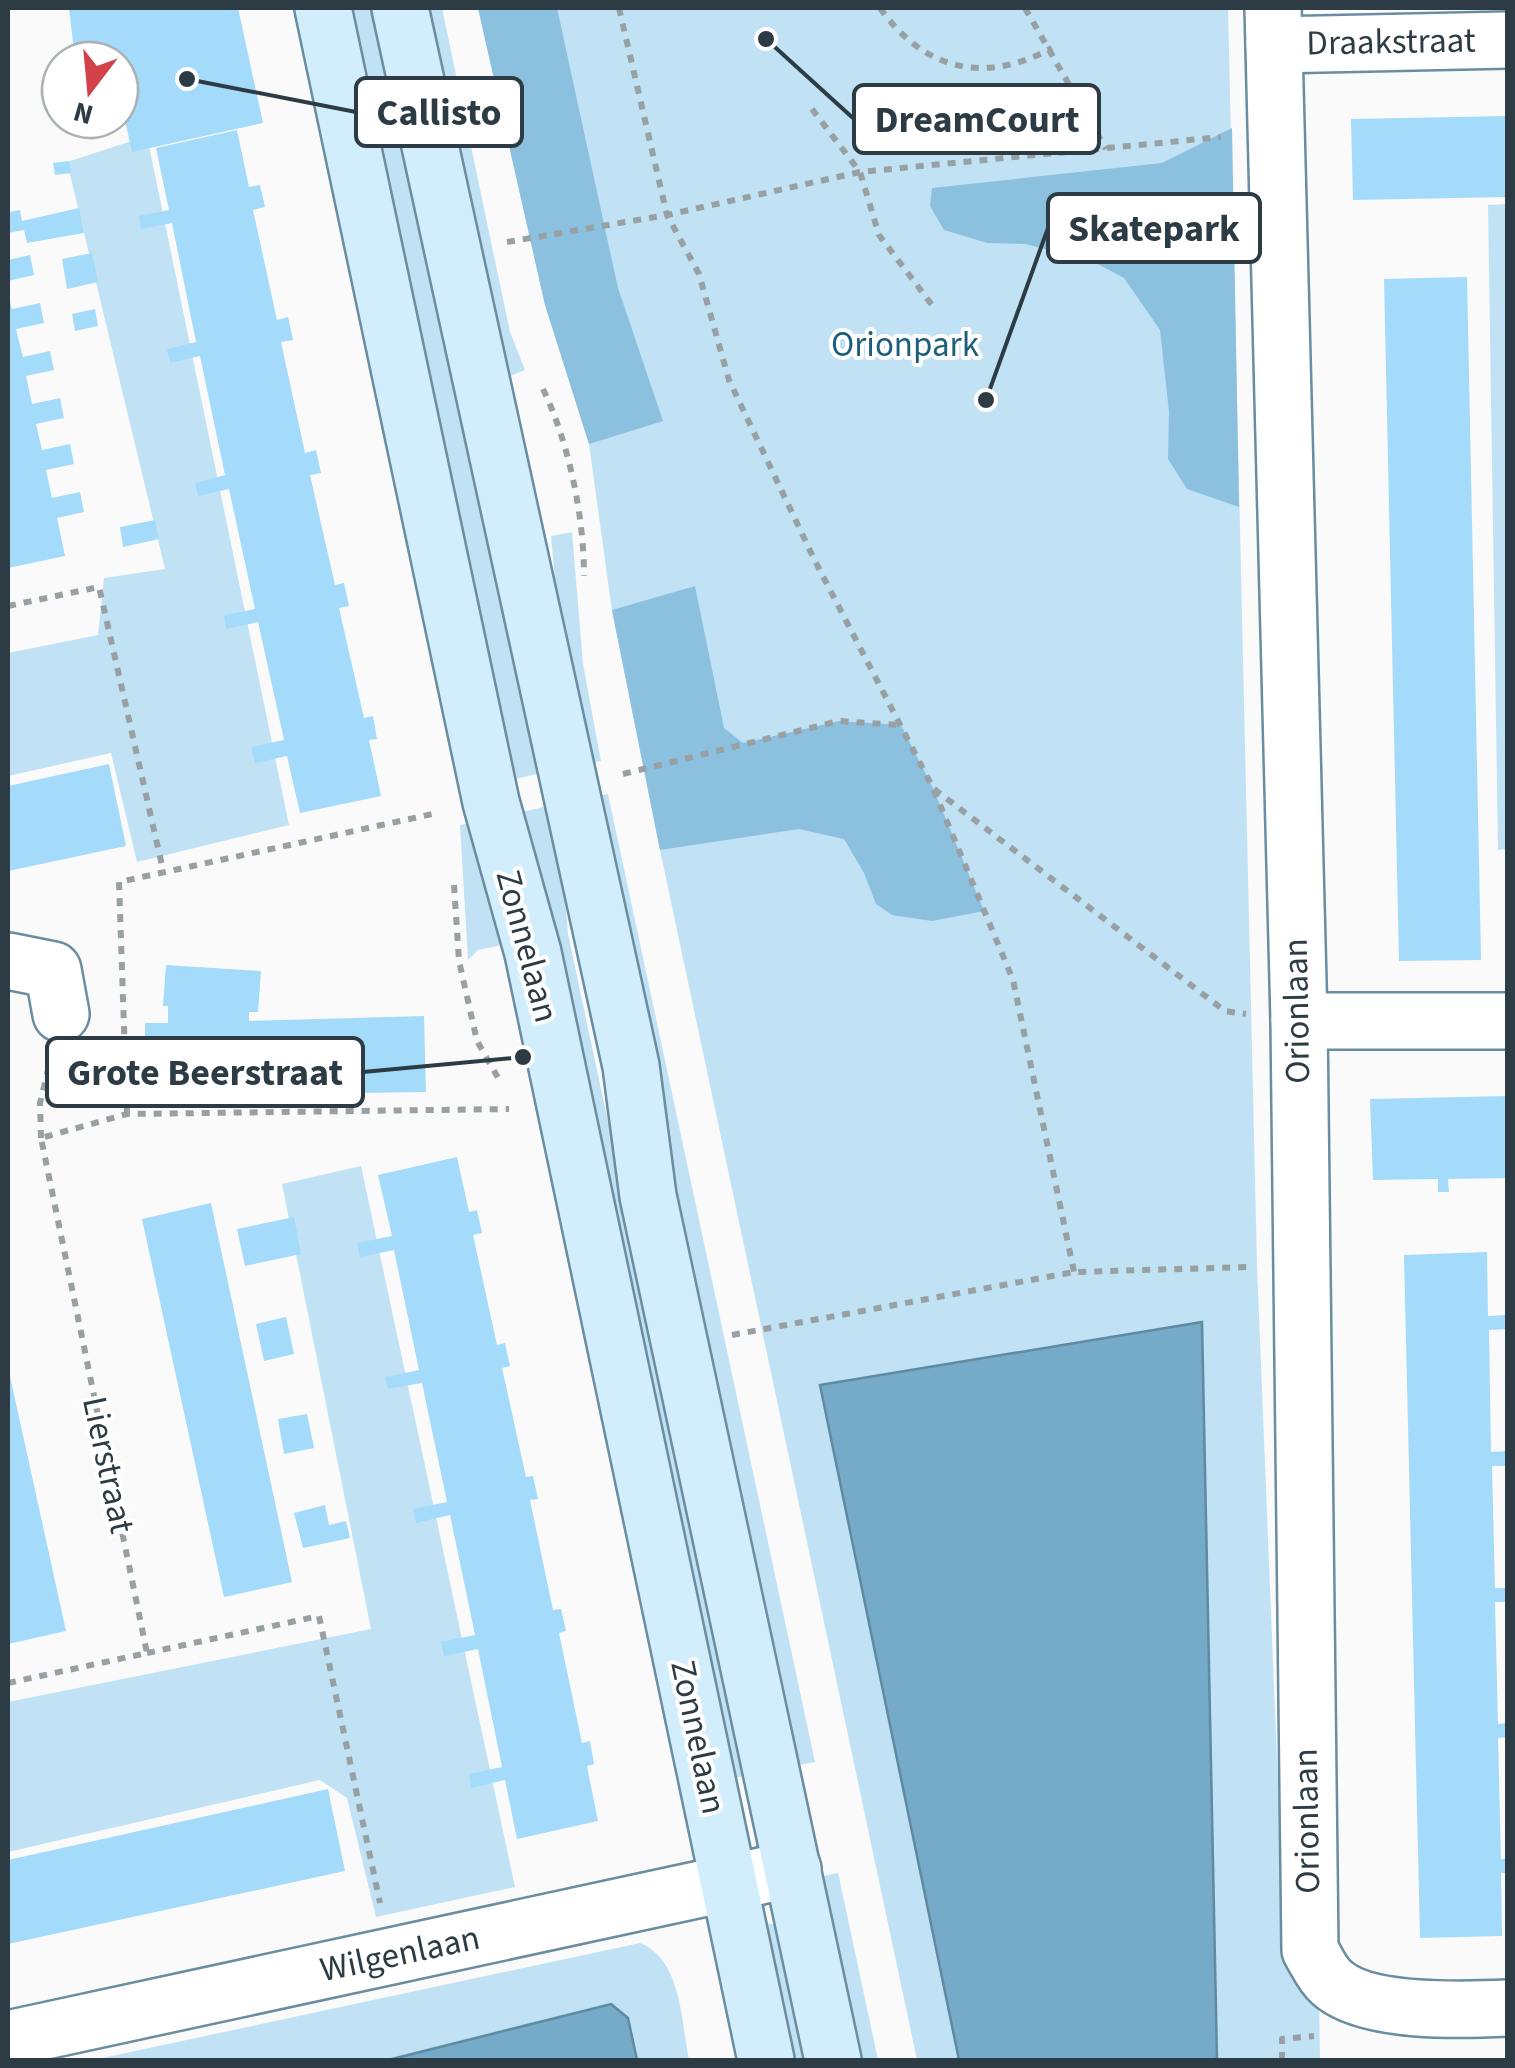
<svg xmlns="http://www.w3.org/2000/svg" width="1515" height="2068" font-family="'Source Sans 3',sans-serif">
	<rect width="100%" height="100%" fill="#fafafa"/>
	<!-- green -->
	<g fill="#c1e2f5">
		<polygon points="339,8 388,8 550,771 503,782"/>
		<polygon points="419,8 442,8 510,332 525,370 501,380"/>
		<polygon points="478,8 1228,8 1257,1266 1284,1933 1319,1998 1320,2060 1217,2060 1202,1323 820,1385 959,2060 917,2060 660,850 612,611 589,444 545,305"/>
		<polygon points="147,136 289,825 137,862 111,753 8,776 8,653 98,635 104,578 165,569 67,162"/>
		<polygon points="1507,204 1508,849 1498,850 1488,205"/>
		<polygon points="572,532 583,664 601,761 581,765 563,669 551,536"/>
		<polygon points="608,794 815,1762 794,1766 588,798"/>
		<polygon points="557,804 568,934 747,1775 731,1779 513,814"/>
		<polygon points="479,821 507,944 478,950 468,960 460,825"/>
		<polygon points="361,1166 515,1887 376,1917 347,1798 320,1780 8,1852 8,1702 371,1629 282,1184"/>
		<polygon points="838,1873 839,1877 878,2060 857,2060 817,1877"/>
		<polygon points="770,1923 780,1928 808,2060 789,2060 764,1927"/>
		<path d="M640,1943C682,1960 681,2021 689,2060H637L628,2018L388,2060H93Z"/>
	</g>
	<!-- forest -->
	<g fill="#8bc1de">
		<polygon points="478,8 557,8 618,288 663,421 589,444 545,305"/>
		<polygon points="1232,128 1239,507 1187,489 1168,459 1169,412 1160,330 1124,278 1092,261 1025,244 987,243 944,230 930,206 932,188 1162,163"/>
		<polygon points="695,586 724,728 743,743 839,721 901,725 933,788 984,911 932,921 892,915 876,904 864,873 844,839 799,829 660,850 612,610"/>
	</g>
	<!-- water -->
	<g fill="#75abc8" stroke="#5f8aa0" stroke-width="2.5">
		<polygon points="1202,1322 1217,2060 959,2060 820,1385"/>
		<polygon points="611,2004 628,2018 637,2060 388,2060"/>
	</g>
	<!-- building -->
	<g fill="#a4dbfa">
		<polygon points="69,8 238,8 263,123 132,152 120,98 120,60 75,60"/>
		<polygon points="1508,116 1508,197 1353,200 1351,119"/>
		<polygon points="237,130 249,187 260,185 265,207 253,210 277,320 288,317 293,340 281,342 305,453 316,450 321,473 310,475 335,585 344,583 349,606 339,608 364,718 373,716 377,739 369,740 381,796 300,813 287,756 255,763 251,747 284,740 258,622 226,629 224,615 255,609 229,489 198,496 195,483 225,475 200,356 170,363 167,349 196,342 172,223 141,229 139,216 169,210 156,148"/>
		<polygon points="69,161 71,173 55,175 53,163"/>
		<polygon points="79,208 84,233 27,243 24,230 8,233 8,212 20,210 22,221"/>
		<polygon points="92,253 98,282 67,289 62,259"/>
		<polygon points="30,255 34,275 8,281 8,260"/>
		<polygon points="1467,277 1481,960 1399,961 1384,279"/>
		<polygon points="8,295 12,309 40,303 44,323 16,329 23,357 50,351 54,370 26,376 32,404 60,398 64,418 36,424 42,450 70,444 74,464 46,470 52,498 80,492 84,512 57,518 65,556 8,568"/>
		<polygon points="95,309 98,326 75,331 72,314"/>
		<polygon points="155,520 159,539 123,547 120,527"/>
		<polygon points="109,764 126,846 8,871 8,786"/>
		<polygon points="166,965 261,971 258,1012 249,1012 249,1021 424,1016 426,1092 145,1096 145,1023 168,1023 168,1006 163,1006"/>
		<polygon points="1508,1096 1508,1178 1448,1179 1449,1192 1438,1192 1438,1179 1373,1180 1370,1099"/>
		<polygon points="457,1157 469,1212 477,1210 482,1233 473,1235 497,1345 505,1343 510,1366 502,1368 526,1477 533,1476 538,1499 530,1500 553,1610 561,1609 566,1631 559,1633 582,1743 590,1741 594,1764 587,1766 598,1821 517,1839 505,1780 471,1788 469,1774 502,1767 478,1649 444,1656 441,1642 475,1635 450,1515 416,1523 413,1509 447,1502 422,1383 388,1389 385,1377 419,1370 394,1250 360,1257 357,1243 392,1236 378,1175"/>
		<polygon points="211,1203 292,1582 224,1597 142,1219"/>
		<polygon points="294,1217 301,1254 245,1266 237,1229"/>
		<polygon points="1487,1252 1488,1316 1508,1315 1508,1329 1489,1330 1491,1452 1508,1451 1508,1466 1492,1466 1495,1588 1508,1588 1508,1602 1495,1602 1498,1724 1508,1723 1508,1737 1498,1738 1501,1859 1508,1859 1508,1873 1501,1873 1502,1936 1420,1938 1404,1255"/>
		<polygon points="286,1317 294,1354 264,1361 256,1324"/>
		<polygon points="8,1367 66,1631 8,1644"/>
		<polygon points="307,1414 314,1448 284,1454 278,1419"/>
		<polygon points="325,1505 329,1525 346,1521 350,1538 303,1548 294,1513"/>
		<polygon points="328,1789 345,1871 8,1944 8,1860"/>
	</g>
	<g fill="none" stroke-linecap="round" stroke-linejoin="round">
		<defs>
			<g id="street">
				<path d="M1273,8L1299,1021L1310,1950C1316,1960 1322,1974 1331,1982C1365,2014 1463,2010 1508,2008"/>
				<polyline points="1274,45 1508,40"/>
				<polyline points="8,961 53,970 61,1014"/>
				<polyline points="1299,1021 1508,1021"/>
				<polyline points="8,2039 793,1869"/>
			</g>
			<g id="secondary">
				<polyline points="323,8 491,802 533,953 766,2060"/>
				<polyline points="400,8 631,1066 648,1196 833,2060"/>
			</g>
		</defs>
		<!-- street casing -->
		<use href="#street" stroke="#6a8da0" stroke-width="60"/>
		<!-- secondary casing -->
		<use href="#secondary" stroke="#6a8da0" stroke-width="60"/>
		<!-- path -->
		<g stroke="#98a0a3" stroke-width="6" stroke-dasharray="8 8" stroke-linecap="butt">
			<polyline points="619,8 667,215 699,274 729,380 815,561 933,788 1013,980 1074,1272"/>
			<path d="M880,8C924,70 984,85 1052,48"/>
			<polyline points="1025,8 1106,149"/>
			<polyline points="812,109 860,172 879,235 932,305"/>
			<polyline points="507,242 667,215 860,172 1221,137"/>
			<path d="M543,389C569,443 584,516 584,576"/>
			<polyline points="8,606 99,587 163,870"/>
			<polyline points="623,774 839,721 899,725"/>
			<polyline points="934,789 1225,1011 1246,1014"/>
			<polyline points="454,885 459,961 477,1041 501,1083"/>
			<polyline points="127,1114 119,882 437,813"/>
			<polyline points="41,1138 40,1103 49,1066"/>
			<polyline points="732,1335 1074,1272 1249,1267"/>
			<polyline points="147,1653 319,1616 380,1903"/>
			<polyline points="8,1683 147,1653 41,1138 127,1114 509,1109"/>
			<polyline points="1282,2060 1282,2039 1314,2036"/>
		</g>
		<!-- street -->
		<use href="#street" stroke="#fff" stroke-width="55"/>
		<!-- secondary -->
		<use href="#secondary" stroke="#d2eefd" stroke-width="55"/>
	</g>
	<g text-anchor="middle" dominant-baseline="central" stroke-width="8" stroke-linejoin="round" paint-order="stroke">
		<!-- street labels -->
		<g font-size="35" fill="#2d3c44" stroke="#fff">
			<text transform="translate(1391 42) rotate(-1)">Draakstraat</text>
			<text transform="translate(527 946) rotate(75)">Zonnelaan</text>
			<text transform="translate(1297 1011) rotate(-91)">Orionlaan</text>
			<text transform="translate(108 1465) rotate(78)">Lierstraat</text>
			<text transform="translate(698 1737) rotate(78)">Zonnelaan</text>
			<text transform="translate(1307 1821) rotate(-91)">Orionlaan</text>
			<text transform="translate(400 1954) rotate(-12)">Wilgenlaan</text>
		</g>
		<!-- park labels -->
		<g font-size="35" fill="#1b5d7a" stroke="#fff">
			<text x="905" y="345">Orionpark</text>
		</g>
	</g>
	<!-- callouts -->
	<path fill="none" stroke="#2d3c44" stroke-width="4" d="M187 79L356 112M766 39L854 119M986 400L1048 228M523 1057L363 1072"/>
	<g fill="#2d3c44" stroke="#fff" stroke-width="4">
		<circle cx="187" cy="79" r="10"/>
		<circle cx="766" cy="39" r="10"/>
		<circle cx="986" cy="400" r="10"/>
		<circle cx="523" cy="1057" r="10"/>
	</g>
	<g fill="#fff" stroke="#2d3c44" stroke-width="4">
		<rect x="356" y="78" width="166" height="68" rx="10"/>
		<rect x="854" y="85" width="245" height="68" rx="10"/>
		<rect x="1048" y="194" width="212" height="68" rx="10"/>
		<rect x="47" y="1038" width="316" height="68" rx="10"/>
	</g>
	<g font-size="38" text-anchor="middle" font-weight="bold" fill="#2d3c44">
		<text x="439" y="125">Callisto</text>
		<text x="977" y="132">DreamCourt</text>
		<text x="1154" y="241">Skatepark</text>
		<text x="205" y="1085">Grote Beerstraat</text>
	</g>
	<!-- border -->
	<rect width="1515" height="2068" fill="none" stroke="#2d3c44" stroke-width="20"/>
	<!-- north arrow -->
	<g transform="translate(90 90) rotate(196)"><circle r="48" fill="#ffffff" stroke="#abb1b4" stroke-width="2.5"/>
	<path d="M0-8L18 38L0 25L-18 38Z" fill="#d24248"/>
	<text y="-15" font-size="28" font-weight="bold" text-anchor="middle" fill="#2d3c44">N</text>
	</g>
</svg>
